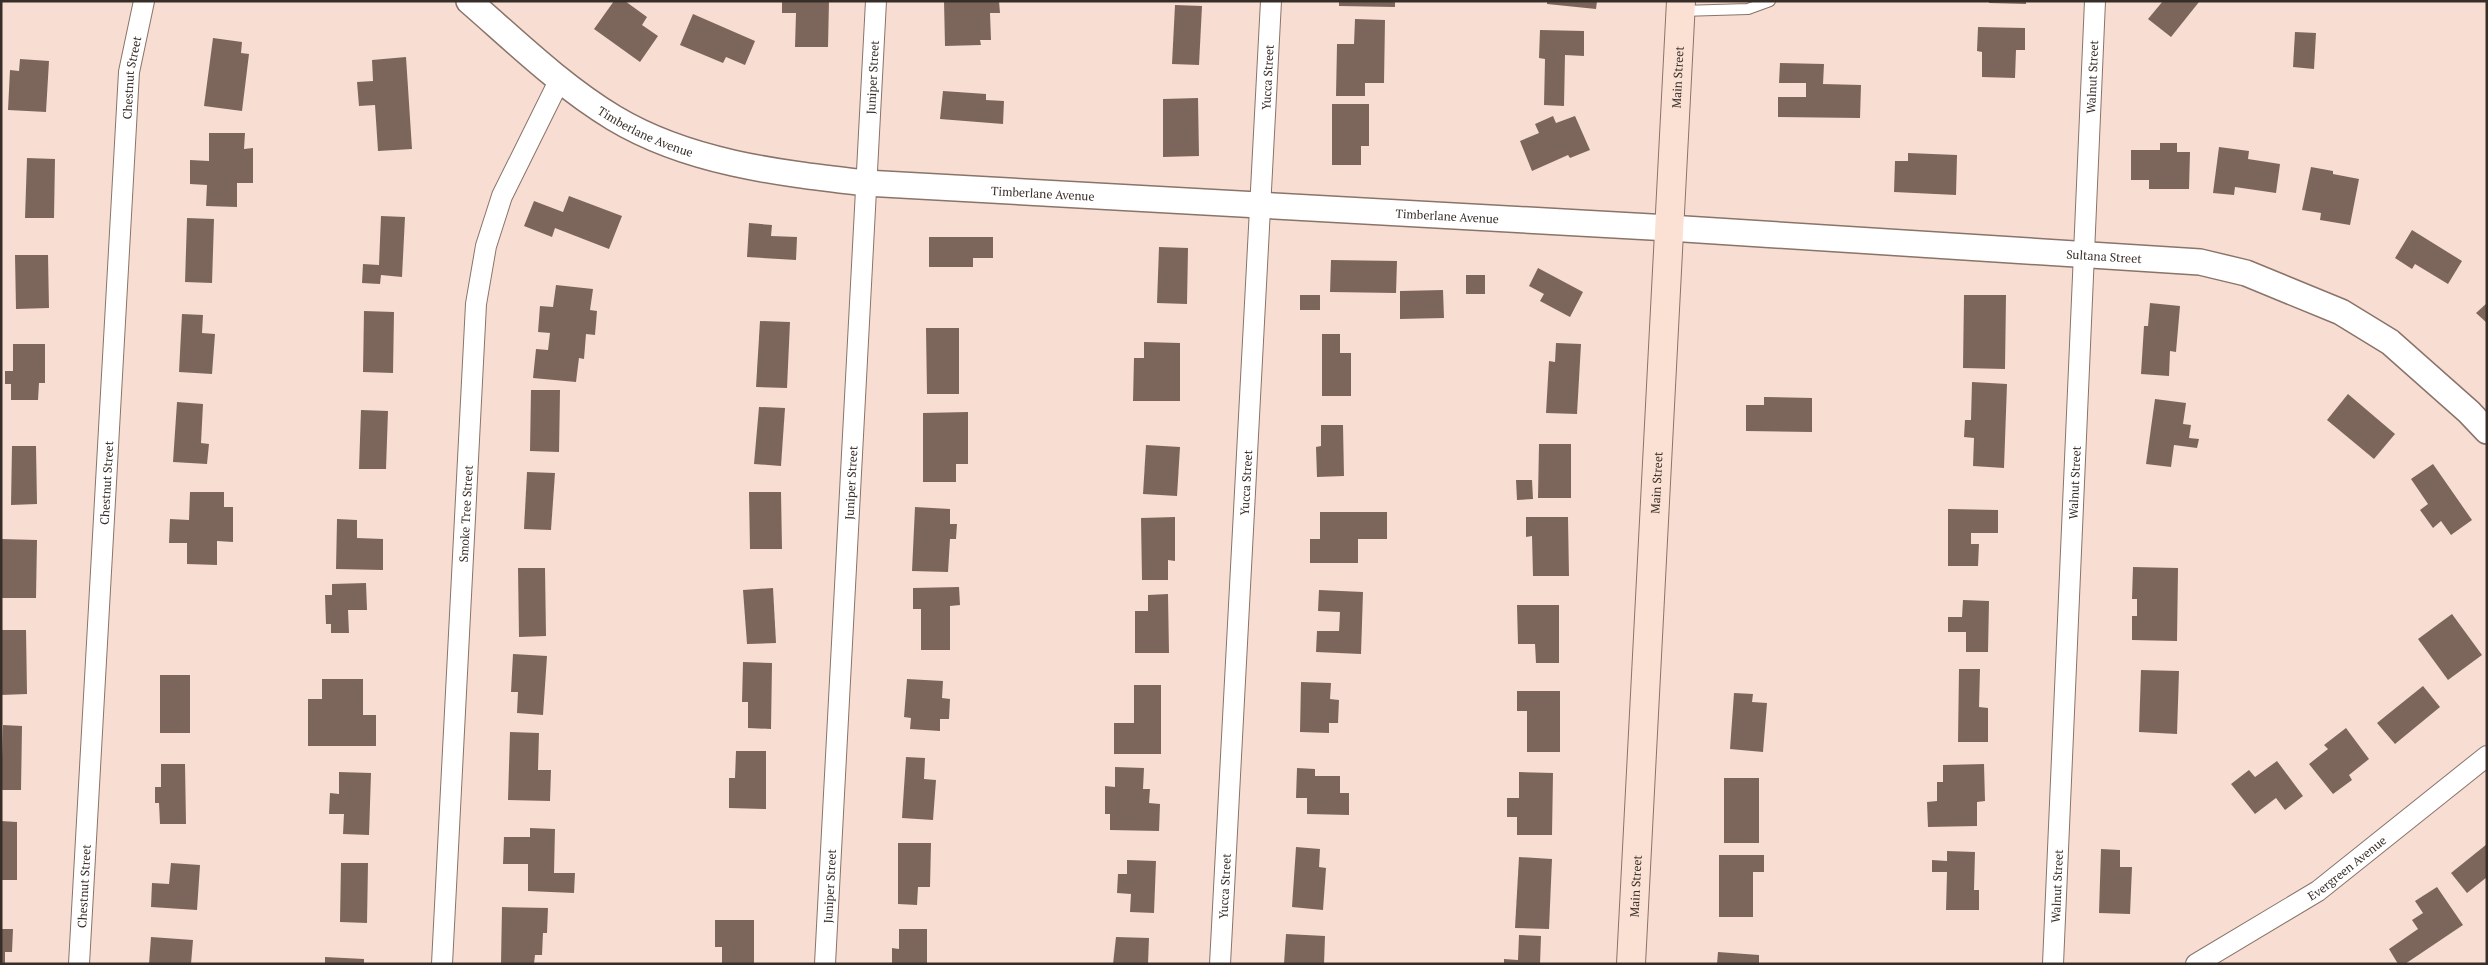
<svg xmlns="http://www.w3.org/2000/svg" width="2488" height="965" font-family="'PT Serif',serif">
	<rect width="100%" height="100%" fill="#f8ded2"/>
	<!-- building -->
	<g fill="#7c665c">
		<polygon points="614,1 625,1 647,17 642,25 658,36 640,62 594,29"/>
		<polygon points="782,1 829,1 828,47 795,47 796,13 782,13"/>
		<polygon points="944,1 999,1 1000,13 990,13 991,40 980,40 981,45 945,46"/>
		<polygon points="1339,1 1395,1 1395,7 1339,6"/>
		<polygon points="1547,1 1597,1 1596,9 1547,4"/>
		<polygon points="1989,1 2026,1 2026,4 1989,3"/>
		<polygon points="2163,1 2199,2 2171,37 2148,19"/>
		<polygon points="1175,5 1202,6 1199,65 1172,64"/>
		<polygon points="693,14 755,41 745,65 726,57 723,63 680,45"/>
		<polygon points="1355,19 1385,20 1384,83 1365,83 1365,96 1336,96 1337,44 1354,44"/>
		<polygon points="1978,27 2025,28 2025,50 2016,50 2015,78 1982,77 1982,52 1977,51"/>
		<polygon points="1540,30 1584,31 1584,56 1565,55 1564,106 1544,105 1545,59 1539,58"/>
		<polygon points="2295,32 2316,33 2314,69 2293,67"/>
		<polygon points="213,38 242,42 241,53 249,54 242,111 204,106"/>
		<polygon points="406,57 412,149 378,151 375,105 359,106 357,82 373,81 372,60"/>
		<polygon points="20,59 49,61 46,112 8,110 10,70 19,71"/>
		<polygon points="1780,63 1824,64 1823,84 1861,85 1860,118 1778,117 1778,97 1806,97 1806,83 1779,83"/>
		<polygon points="943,91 986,94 986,100 1004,101 1003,124 940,119"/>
		<polygon points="1198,98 1199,156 1163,157 1163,99"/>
		<polygon points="1332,104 1369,104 1369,146 1361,146 1361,165 1332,165"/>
		<polygon points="1553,116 1556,123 1575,116 1590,150 1570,158 1568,155 1532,171 1520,141 1539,133 1535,124"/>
		<polygon points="209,133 245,133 244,149 253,148 253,183 237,183 237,207 206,206 207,185 190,184 190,160 209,161"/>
		<polygon points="2160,143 2177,143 2177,152 2190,152 2189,189 2149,189 2149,180 2131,180 2131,150 2160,150"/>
		<polygon points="2219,147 2249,151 2248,159 2280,164 2276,193 2235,187 2234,195 2213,193"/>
		<polygon points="1908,153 1957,155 1956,195 1894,192 1895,161 1908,161"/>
		<polygon points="27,158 55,159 54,218 25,218"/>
		<polygon points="2311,167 2333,171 2333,174 2359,179 2350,225 2320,220 2321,213 2302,210"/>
		<polygon points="569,196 622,216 609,249 555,228 552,237 524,226 534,201 563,212"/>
		<polygon points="381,216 405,217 402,277 381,275 380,284 362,283 363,264 379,265"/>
		<polygon points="187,218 214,219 212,283 185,282"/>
		<polygon points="749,223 772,225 771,236 797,237 796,260 747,257"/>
		<polygon points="2412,230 2462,261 2448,284 2415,264 2412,269 2395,258"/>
		<polygon points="929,237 993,237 993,258 973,258 973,267 929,267"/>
		<polygon points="1159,247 1188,248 1187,304 1157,303"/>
		<polygon points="15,255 48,255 49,308 16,309"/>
		<polygon points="1331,260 1397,261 1396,293 1330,292"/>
		<polygon points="1538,268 1583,292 1570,317 1540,301 1544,294 1529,286"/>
		<rect x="1466" y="275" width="19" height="19"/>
		<polygon points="556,285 593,289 590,310 597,311 595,335 586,334 584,359 579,358 576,382 533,378 536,349 548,350 550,333 538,332 540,306 553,307"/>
		<polygon points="1443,290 1444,318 1400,319 1400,291"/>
		<rect x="1300" y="295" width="20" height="15"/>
		<polygon points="1964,295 2006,295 2005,369 1963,368"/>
		<polygon points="2150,303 2180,306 2176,352 2170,351 2169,376 2141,374 2144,326 2148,326"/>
		<polygon points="2487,303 2487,323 2476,313"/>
		<polygon points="364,311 394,312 393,373 363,372"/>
		<polygon points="182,314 203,315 202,333 215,334 212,374 179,372"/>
		<polygon points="760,321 790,322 787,388 756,387"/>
		<polygon points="926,328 959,328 959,394 927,394"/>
		<polygon points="1322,334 1340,334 1340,353 1351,353 1351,396 1322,396"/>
		<polygon points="1144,342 1180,343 1180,401 1133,401 1134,358 1144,358"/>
		<polygon points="1556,343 1581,344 1577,414 1546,413 1549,361 1555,362"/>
		<polygon points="13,344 45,344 45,383 39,383 38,400 11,400 11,384 5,384 5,371 13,371"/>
		<polygon points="1972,382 2007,384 2004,468 1973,466 1974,438 1964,437 1965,420 1971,420"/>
		<polygon points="531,390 560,390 559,452 530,451"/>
		<polygon points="2348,394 2395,434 2374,459 2327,420"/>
		<polygon points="1764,397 1812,398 1812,432 1746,431 1746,405 1764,405"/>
		<polygon points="2155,399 2186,403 2183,424 2191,425 2189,438 2199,439 2197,448 2174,445 2171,467 2146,464"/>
		<polygon points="177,402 203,404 201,443 209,444 207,464 173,462"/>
		<polygon points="759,407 785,408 781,466 754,464"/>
		<polygon points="361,410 388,411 386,469 359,469"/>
		<polygon points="968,412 968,464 956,464 956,482 923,482 923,413"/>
		<polygon points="1321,425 1343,425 1344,476 1317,477 1316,447 1321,446"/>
		<polygon points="1539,444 1571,444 1571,498 1538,498"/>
		<polygon points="1146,445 1180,447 1177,496 1143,494"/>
		<polygon points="12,446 36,446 37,504 11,505"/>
		<polygon points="2433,464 2472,520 2451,535 2441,521 2433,528 2420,510 2428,504 2411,479"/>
		<polygon points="527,472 555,473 551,530 524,529"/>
		<polygon points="1516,480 1532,480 1533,499 1517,500"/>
		<polygon points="190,492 224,492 224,507 233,507 233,542 217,541 217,565 187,564 187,543 169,543 170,519 189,520"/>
		<polygon points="749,492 781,492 782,549 750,549"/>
		<polygon points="915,507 950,509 950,524 957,524 956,539 950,539 948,572 912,571"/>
		<polygon points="1948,509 1998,510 1998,533 1971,533 1971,544 1979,544 1978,566 1948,566"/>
		<polygon points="1320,512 1387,512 1387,539 1358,539 1358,563 1310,563 1310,539 1320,539"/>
		<polygon points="1175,517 1175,561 1168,560 1168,580 1142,580 1141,518"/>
		<polygon points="1526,517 1568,517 1569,576 1533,576 1532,536 1526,537"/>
		<polygon points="337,519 357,520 357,538 383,539 383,570 336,569"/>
		<polygon points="1,539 37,540 36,598 1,598"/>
		<polygon points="2133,567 2178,568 2177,641 2132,640 2132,616 2137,616 2137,599 2132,599"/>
		<polygon points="518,568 545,568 546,636 519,637"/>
		<polygon points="366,583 367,610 348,610 349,633 331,633 331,624 326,624 325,595 332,595 332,584"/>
		<polygon points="959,587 960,605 950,606 950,650 921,650 921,609 913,609 913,588"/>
		<polygon points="773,588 776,643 747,644 743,590"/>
		<polygon points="1319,590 1363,592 1361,654 1316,652 1317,631 1339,631 1340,612 1318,611"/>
		<polygon points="1168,594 1169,653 1135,653 1135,611 1148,611 1148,595"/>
		<polygon points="1963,600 1989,601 1988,652 1966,652 1966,632 1948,632 1948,617 1962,617"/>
		<polygon points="1517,605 1559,605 1559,663 1536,663 1535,644 1518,644"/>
		<polygon points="2452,614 2482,655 2448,680 2418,639"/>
		<polygon points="1,630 26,630 27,694 1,695"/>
		<polygon points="513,654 547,656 543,715 517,713 518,692 511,692"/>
		<polygon points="743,662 772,663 771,729 748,728 748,702 742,702"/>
		<polygon points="1959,669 1980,669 1979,707 1988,708 1988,742 1958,742"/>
		<polygon points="2141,670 2179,671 2177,734 2139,732"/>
		<rect x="160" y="675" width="30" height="58"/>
		<polygon points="322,679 363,679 363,715 376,715 376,746 308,746 308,699 322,699"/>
		<polygon points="907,679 943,681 942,698 950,699 949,719 940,719 940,731 910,729 911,718 904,717"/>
		<polygon points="1301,682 1331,683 1330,699 1339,700 1338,723 1329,723 1329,733 1300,732"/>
		<polygon points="1134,685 1161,685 1161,754 1114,754 1114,723 1134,723"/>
		<polygon points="2423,686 2440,707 2395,744 2377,723"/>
		<polygon points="1517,691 1560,691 1560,752 1527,752 1527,711 1517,711"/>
		<polygon points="1734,693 1753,694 1752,702 1767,703 1763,752 1730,749"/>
		<polygon points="3,725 22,726 21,790 1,790"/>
		<polygon points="2346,728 2369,759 2349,775 2352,780 2333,794 2309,764 2328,749 2324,745"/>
		<polygon points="510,732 539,733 538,770 551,770 550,801 508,800"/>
		<polygon points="736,751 766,751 766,809 729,808 729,778 735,778"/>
		<polygon points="906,757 925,758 924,779 936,780 933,820 902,818"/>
		<polygon points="2277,761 2303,796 2285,810 2276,798 2255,814 2231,784 2249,770 2255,777"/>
		<polygon points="161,764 185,764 186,824 160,824 159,803 155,803 155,787 161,787"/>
		<polygon points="1984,764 1985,801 1977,802 1977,826 1928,827 1927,802 1937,801 1937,782 1943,782 1943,765"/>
		<polygon points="1115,767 1144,768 1143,789 1150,789 1149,803 1160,804 1159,831 1110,830 1110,814 1105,814 1105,786 1115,787"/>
		<polygon points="1297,768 1315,769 1315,776 1340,776 1340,793 1349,793 1349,815 1307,814 1307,798 1296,798"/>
		<polygon points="339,772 371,773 369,835 343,834 344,814 329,814 330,793 339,794"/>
		<polygon points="1519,772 1553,773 1552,835 1517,835 1517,817 1507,817 1507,798 1519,798"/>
		<rect x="1724" y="778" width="35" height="65"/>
		<polygon points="1,821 17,822 17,880 1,880"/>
		<polygon points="530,828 555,829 554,873 575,873 574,893 528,891 528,864 503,864 504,837 530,837"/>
		<polygon points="898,843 931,843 930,887 918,887 917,905 898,904"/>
		<polygon points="2487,844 2487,877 2467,893 2451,873"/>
		<polygon points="1296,847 1320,849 1319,867 1326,868 1323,910 1292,907"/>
		<polygon points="2101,849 2120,850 2120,867 2132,867 2130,914 2099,913"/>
		<polygon points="1947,851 1975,852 1974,890 1979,890 1979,910 1946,910 1947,872 1932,872 1932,860 1947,861"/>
		<polygon points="1719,855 1764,855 1764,872 1753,872 1753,917 1719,917"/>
		<polygon points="1519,857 1552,859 1549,929 1515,928"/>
		<polygon points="1127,860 1156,861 1154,913 1130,912 1131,894 1117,893 1118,874 1127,874"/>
		<polygon points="171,863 200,865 197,910 151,907 152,883 169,884"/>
		<polygon points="341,863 368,863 367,923 340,922"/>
		<polygon points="2437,887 2463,925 2405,964 2398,964 2389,949 2418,929 2412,920 2423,913 2415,901"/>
		<polygon points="502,907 548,908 547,933 543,933 542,955 535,955 534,964 501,964"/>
		<polygon points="715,920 754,920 754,964 722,964 722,947 715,947"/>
		<polygon points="1,929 13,929 12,952 5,952 5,964 1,964"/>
		<polygon points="899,929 927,929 927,964 892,964 892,948 899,949"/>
		<polygon points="1286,934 1325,936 1324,964 1284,964"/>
		<polygon points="1519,935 1541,936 1540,964 1504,964 1504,959 1518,960"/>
		<polygon points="151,937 193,940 191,964 149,964"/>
		<polygon points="1116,937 1149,938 1148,964 1113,964"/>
		<polygon points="1718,952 1759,955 1759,964 1717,964"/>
		<polygon points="325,957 364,959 364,964 325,964"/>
	</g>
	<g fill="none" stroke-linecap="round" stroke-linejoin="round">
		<defs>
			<polyline id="service" points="1681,11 1748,9 1770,1"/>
			<g id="minor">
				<path id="s1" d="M79,964L129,72L144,1"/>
				<path id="s2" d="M442,964L476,304L486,246L502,196L560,79"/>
				<path id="s3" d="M825,964L876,1"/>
				<path id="s4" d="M1220,964L1271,1"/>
				<path id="s5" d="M2053,964L2095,1"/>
				<path id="s6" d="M2196,964L2318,891L2487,756"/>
			</g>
			<g id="tertiary">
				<path id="s7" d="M469,1C515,41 561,86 614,118C689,163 780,173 865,183L1669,228L2200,262L2246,273L2341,312L2390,342L2469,412L2487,431"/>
			</g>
			<g id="secondary">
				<path id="s8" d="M1631,964L1681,1"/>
			</g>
		</defs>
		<!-- service casing -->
		<use href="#service" stroke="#8a7369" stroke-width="12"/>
		<!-- minor casing -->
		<use href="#minor" stroke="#8a7369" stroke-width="22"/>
		<!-- tertiary casing -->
		<use href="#tertiary" stroke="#8a7369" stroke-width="28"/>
		<!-- secondary casing -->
		<use href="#secondary" stroke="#8a7369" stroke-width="30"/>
		<!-- service -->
		<use href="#service" stroke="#fff" stroke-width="10"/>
		<!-- minor -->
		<use href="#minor" stroke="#fff" stroke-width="20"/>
		<!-- tertiary -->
		<use href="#tertiary" stroke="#fff" stroke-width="25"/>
		<!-- secondary -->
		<use href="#secondary" stroke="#fbe1d4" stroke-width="28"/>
	</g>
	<g text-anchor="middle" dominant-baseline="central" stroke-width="5" stroke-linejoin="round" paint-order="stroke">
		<!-- street labels -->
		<g font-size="12" fill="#382e29" stroke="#fdeee6">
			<text stroke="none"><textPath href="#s1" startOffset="888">Chestnut Street</textPath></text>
			<text stroke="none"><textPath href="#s3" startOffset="888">Juniper Street</textPath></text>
			<text stroke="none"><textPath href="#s4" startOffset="888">Yucca Street</textPath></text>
			<text stroke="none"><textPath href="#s8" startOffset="888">Main Street</textPath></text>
			<text stroke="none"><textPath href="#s5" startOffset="888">Walnut Street</textPath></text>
			<text stroke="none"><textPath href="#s7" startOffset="221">Timberlane Avenue</textPath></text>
			<text stroke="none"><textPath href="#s7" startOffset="626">Timberlane Avenue</textPath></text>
			<text stroke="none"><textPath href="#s7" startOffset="1031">Timberlane Avenue</textPath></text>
			<text stroke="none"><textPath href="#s7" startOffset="1689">Sultana Street</textPath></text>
			<text stroke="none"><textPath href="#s1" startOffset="482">Chestnut Street</textPath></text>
			<text stroke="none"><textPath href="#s3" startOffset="482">Juniper Street</textPath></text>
			<text stroke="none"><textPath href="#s4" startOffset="482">Yucca Street</textPath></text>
			<text stroke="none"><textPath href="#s8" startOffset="482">Main Street</textPath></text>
			<text stroke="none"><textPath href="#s5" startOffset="482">Walnut Street</textPath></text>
			<text stroke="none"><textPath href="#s2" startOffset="451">Smoke Tree Street</textPath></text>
			<text stroke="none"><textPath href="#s6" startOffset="179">Evergreen Avenue</textPath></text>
			<text stroke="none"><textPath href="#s1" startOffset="78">Chestnut Street</textPath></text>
			<text stroke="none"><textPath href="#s3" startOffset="78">Juniper Street</textPath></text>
			<text stroke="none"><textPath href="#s4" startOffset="78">Yucca Street</textPath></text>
			<text stroke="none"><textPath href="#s8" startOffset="78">Main Street</textPath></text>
			<text stroke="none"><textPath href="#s5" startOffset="78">Walnut Street</textPath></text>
		</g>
	</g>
	<!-- border -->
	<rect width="2488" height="965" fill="none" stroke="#382e29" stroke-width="5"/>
</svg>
